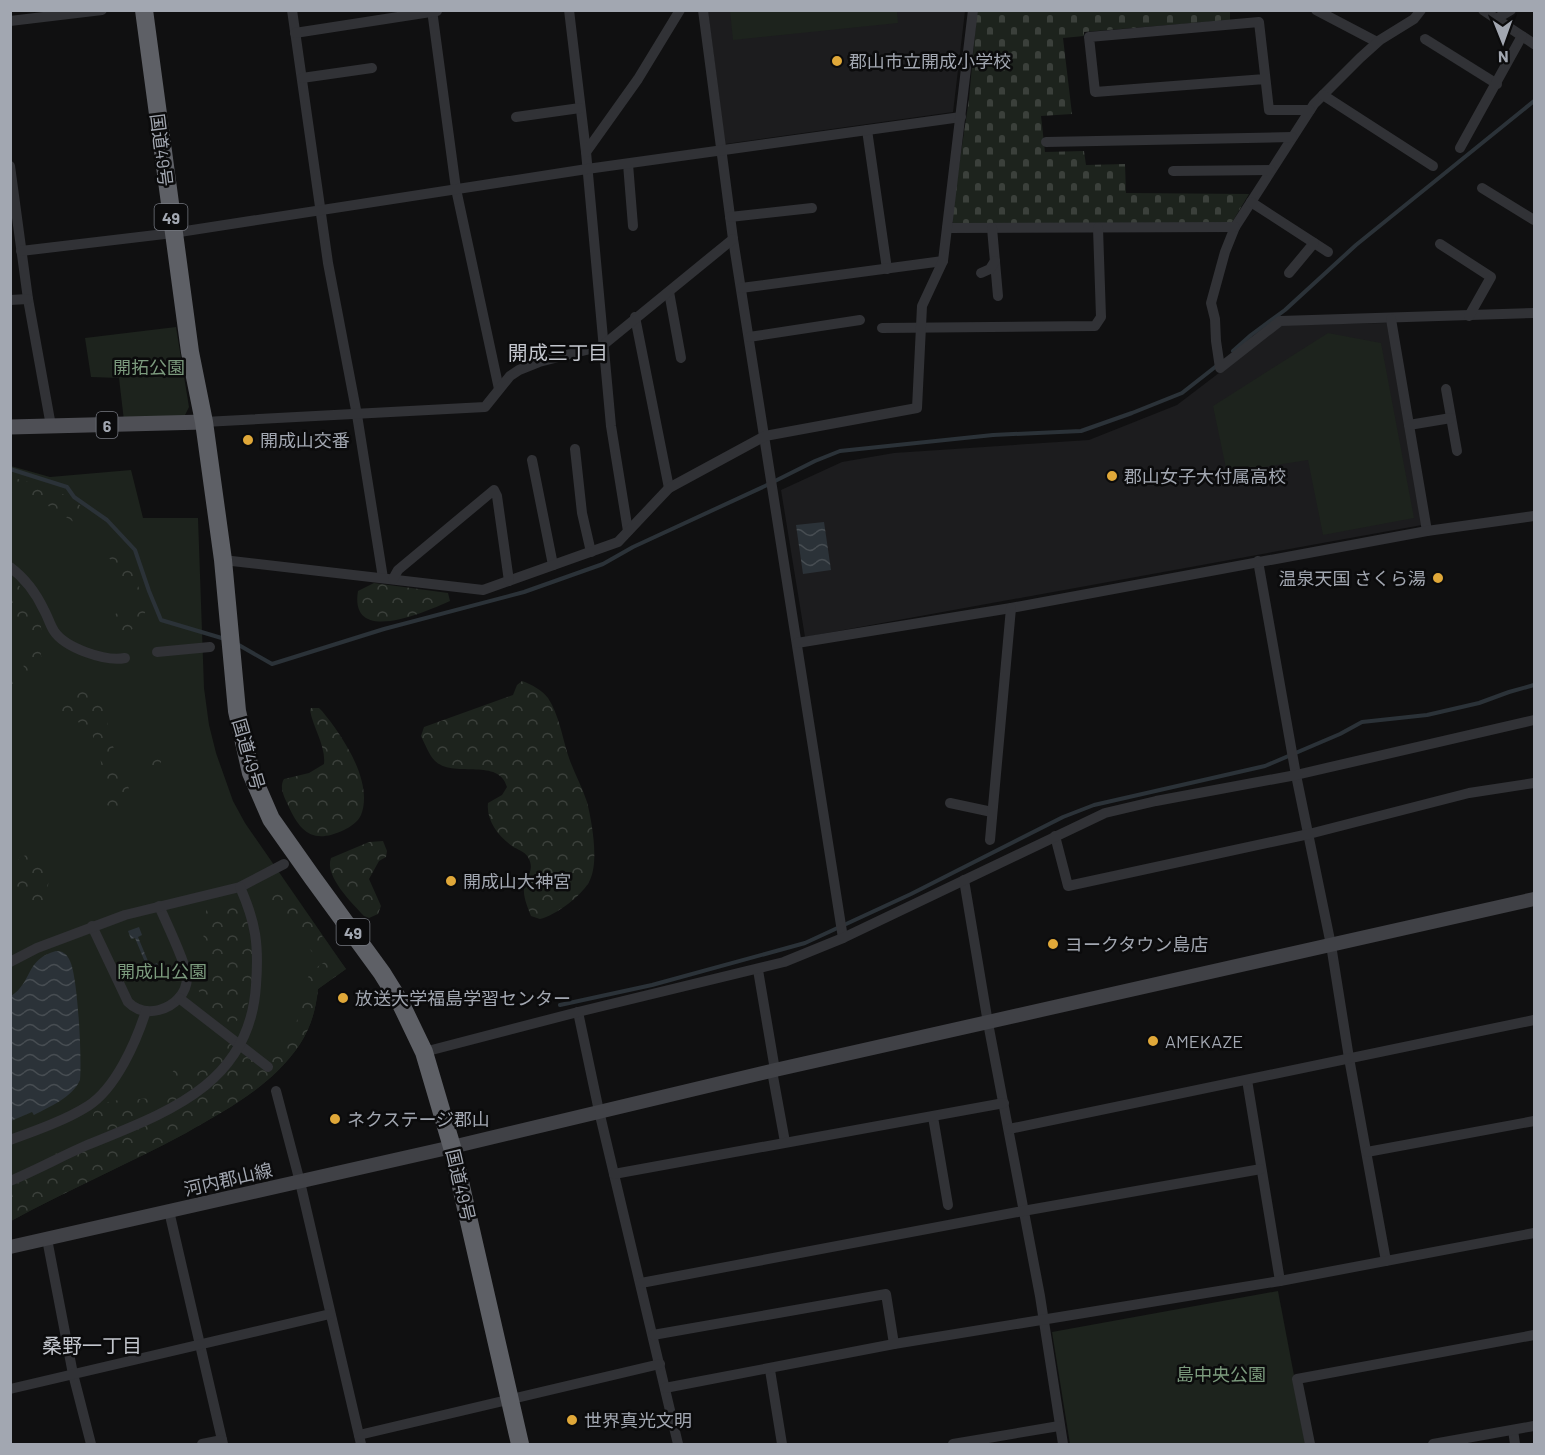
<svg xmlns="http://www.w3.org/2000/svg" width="1545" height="1455" font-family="Barlow,'Noto Sans JP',sans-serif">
	<defs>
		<pattern id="forest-crowns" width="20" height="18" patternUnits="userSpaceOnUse" patternTransform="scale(1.5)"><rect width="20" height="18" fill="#1d231d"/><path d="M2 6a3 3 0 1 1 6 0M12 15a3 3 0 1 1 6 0" fill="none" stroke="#3b403b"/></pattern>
		<pattern id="cemetery-stones" width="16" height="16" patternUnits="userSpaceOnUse" patternTransform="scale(1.5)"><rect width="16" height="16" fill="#1d231d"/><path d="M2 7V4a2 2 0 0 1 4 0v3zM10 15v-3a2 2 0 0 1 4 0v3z" fill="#3b403b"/></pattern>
		<pattern id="water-waves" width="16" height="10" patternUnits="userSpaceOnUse" patternTransform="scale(1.5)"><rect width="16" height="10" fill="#2b3238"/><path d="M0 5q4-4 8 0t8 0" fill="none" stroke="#474d52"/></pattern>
	</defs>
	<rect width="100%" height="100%" fill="#101011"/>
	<!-- built -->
	<g fill="#1c1c1e">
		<polygon points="708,11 965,11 953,112 725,144"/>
		<polygon points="1388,323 1422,525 805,637 781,490 842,462 894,453 1089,440 1177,405 1282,325"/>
	</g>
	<!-- green -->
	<g fill="#1d231d">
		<polygon points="730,11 897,11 898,23 733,40"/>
		<polygon points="176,327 189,407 184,417 124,421 119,378 91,377 85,338"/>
		<polygon points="1328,333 1381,343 1414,518 1323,535 1308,460 1227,473 1213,406"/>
		<path d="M11,466L50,477L131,470L143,518H198L204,688L209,725L216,753L233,801L245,823L346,969L318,989C316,1009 311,1027 300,1044C272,1086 228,1109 186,1133C128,1164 68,1190 11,1221Z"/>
		<polygon points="1278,1291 1307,1444 1070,1444 1052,1332"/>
	</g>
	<!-- forest -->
	<g fill="url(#forest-crowns)">
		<path d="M11,477C38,485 67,490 87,512V519L83,523L77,524L42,502L11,492Z"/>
		<path d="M121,549L131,564L136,581L147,607C137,641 100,641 109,617L130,607L134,603L132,595L108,556L114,551Z"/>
		<path d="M11,577C25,591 44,613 41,634L38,635L26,627L16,624L11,616Z"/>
		<path d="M374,583L448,593L450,601C425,612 349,646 358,591Z"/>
		<path d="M20,643L40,650C46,670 31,690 11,691V678L21,675C28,665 20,657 17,646Z"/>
		<path d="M522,681C531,684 543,691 548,698C559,715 562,736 568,755C573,771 582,786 587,802C592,822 599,861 590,880C584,894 555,916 540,919L531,916C528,908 523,897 524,888C525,877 536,871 528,857C524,851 518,850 512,846C498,836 486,820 488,803L502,795L507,787C499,757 454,779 435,761C429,755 425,744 421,736L424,727L513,695L517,685Z"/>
		<path d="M75,684L89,686C107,703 108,733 116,755C120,768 129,782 130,795C131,800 129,803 125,807L110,808L103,801C104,780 102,737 83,725C77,720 67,720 60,718C52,703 61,691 75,684Z"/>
		<path d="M311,708H319L322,711C342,735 374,782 361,815C358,822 350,827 344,830C314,844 301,834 288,805C284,797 279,787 284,779L309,773L324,764C326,746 313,728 310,710Z"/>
		<circle cx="150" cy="763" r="11"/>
		<path d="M383,841L387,851L386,857L379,861L369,879L381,906L378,914L369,918L364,916C352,903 324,876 331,858L369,842Z"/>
		<path d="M27,855C56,853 52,895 37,909L31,910L21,904C15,892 13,869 20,857Z"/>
		<path d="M280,888L290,890L331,949L322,954L312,952L293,926L259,904L258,899C264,891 271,890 280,888Z"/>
		<path d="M230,905L242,909C245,913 247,917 249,921C254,939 259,1035 224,1021C213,1016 205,997 197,989L196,984L203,945L205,914L207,909L214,906Z"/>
		<path d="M336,956L346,969L318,989C316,1009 311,1027 300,1044C272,1086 228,1109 186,1133C128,1164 68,1190 11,1221V1174L88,1139L94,1129C84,1088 138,1106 158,1095C172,1088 166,1072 180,1066L195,1074C200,1071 207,1068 211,1062C216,1052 215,1045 228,1041L264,1059C284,1054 301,1017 304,997C305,992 304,984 307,979C313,967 325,962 336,956Z"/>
	</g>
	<!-- cemetery -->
	<polygon fill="url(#cemetery-stones)" points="977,11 1230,11 1230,20 1084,32 1084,36 1063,38 1072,114 1041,116 1045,152 1084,151 1086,165 1125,164 1126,193 1249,194 1231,224 954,224 951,220 969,99"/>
	<!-- water -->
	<g fill="url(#water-waves)">
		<polygon points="824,522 831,570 803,574 796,525"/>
		<polygon points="139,927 142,935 138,937 150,966 157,963 161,973 143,980 139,971 147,967 135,938 131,939 128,931"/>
		<path d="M56,951C63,951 67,954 70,961C78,977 82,1060 80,1080C73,1097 49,1107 34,1115L32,1112L11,1121V996C33,982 25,959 56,951Z"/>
	</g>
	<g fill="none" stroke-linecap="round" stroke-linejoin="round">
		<!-- stream -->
		<g stroke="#2b3238" stroke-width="4">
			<polyline points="1233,351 1251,335 1285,310 1356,245 1534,101"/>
			<polyline points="10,469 67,487 74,497 107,520 135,550 149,591 161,620 225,639"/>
			<polyline points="237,644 272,664 384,629 524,592 603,564 633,547 765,486 815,461 840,451 993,435 1081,431 1132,413 1182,393 1219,364"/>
			<polyline points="560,1005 652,985 805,943 911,894 1063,817 1094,805 1265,766 1340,734 1362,722 1427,715 1479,703 1509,692 1534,685"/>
		</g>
		<!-- street -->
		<g stroke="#313236" stroke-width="10">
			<polyline points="292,10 328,263 357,415 383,578"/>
			<polyline points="432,10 456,189 499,389"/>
			<polyline points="569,10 586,152 611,426 628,531"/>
			<polyline points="703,10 733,239 843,938"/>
			<polyline points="1316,10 1377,42"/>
			<polyline points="1421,10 1414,19 1380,40 1360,58 1314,104 1235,227 1225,252 1211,303 1215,319 1216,341 1220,368 1280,321 1534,313"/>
			<polyline points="1483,10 1534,44"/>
			<polyline points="1496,19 1511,10"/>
			<polyline points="10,21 102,10"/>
			<polyline points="295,33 437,11"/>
			<polyline points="1425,39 1497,84"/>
			<polyline points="302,78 372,68"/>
			<polyline points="1265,79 1095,92 1089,37 1259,22 1269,110 1310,110"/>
			<polyline points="1323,95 1433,166"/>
			<polyline points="516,117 580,108"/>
			<polyline points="867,130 887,269"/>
			<polyline points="1046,142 1292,137"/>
			<polyline points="1460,148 1522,36"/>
			<polyline points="586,152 638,79 680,10"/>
			<polyline points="628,164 633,226"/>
			<polyline points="10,166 28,299 51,426"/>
			<polyline points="1173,171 1271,170"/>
			<polyline points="1482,188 1534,220"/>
			<polyline points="1251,202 1328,252"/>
			<polyline points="730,217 812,208"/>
			<polyline points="947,228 1235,227"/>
			<polyline points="992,228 998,296"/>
			<polyline points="1440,244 1491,277 1469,316"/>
			<polyline points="21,251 173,233 587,169 961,117"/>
			<polyline points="981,273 990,269 995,261"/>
			<polyline points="1289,273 1314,243"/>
			<polyline points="741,288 943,261"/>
			<polyline points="669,292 681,358"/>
			<polyline points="10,300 28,299"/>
			<polyline points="635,317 669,488"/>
			<polyline points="1391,319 1427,531"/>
			<polyline points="882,328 1095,326 1101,317 1098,228"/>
			<polyline points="749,337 860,320"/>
			<polyline points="1446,389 1457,451"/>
			<polyline points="204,422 485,407 510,376 519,370 539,362 602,346 733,239"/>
			<polyline points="1409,425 1451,418"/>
			<polyline points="575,449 582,513 591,552"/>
			<polyline points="532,460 553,565"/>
			<polyline points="223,560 483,590 618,542 669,488 765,436 917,408 922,306 943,261 973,10"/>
			<polyline points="1258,561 1296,775 1331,945 1349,1058 1386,1261"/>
			<path d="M10,567C26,579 36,593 44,610C48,617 50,625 54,631C65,648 106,662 125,658"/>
			<polyline points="393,579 398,570 494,490 497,496 509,581"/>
			<polyline points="797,643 1011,608 1427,531 1534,516"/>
			<polyline points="157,652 210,647"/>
			<polyline points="950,803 992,812"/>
			<polyline points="1055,836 1068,886 1309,834 1469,793 1534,783"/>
			<polyline points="990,840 1011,608"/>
			<polyline points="964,880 988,1023 1040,1296 1063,1444"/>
			<path d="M92,926L128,1002C136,1010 147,1013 159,1010C174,1006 187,994 187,977C187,965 165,920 159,906"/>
			<polyline points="10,962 37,948 125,915 240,887 284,864"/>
			<polyline points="758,970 775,1070"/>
			<polyline points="179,998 268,1067"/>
			<polyline points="578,1012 599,1111 678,1444"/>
			<polyline points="424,1052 578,1012 784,962 843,938 1105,813 1156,801 1296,775 1534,720"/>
			<polyline points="772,1071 785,1142"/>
			<polyline points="1247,1080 1280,1281"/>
			<polyline points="276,1091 300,1182 361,1444"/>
			<polyline points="933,1117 948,1205"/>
			<polyline points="1009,1129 1534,1020"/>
			<path d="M10,1140C35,1131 66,1120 88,1106C116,1088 136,1042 146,1011"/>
			<polyline points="1367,1152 1534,1121"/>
			<polyline points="614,1174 1004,1103"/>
			<path d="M10,1181C36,1170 60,1157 85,1146C165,1113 250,1086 256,985C259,945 256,923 240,887"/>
			<polyline points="169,1211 223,1444"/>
			<polyline points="47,1239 73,1374 91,1444"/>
			<polyline points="641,1283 1023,1211 1261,1169"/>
			<polyline points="653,1335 886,1294 894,1344"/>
			<polyline points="770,1370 782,1444"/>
			<polyline points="665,1388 894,1344 1280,1281 1534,1233"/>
			<polyline points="10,1389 330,1314"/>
			<polyline points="1513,1430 1515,1444"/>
			<polyline points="359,1435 660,1364"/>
			<polyline points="202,1444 222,1440"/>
			<polyline points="953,1444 1059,1426"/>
			<polyline points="1310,1444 1297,1379 1534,1335"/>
			<polyline points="1433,1444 1534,1426"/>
		</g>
		<!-- secondary -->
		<polyline stroke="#404146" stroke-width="14" points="10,1247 452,1147 775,1070 1534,899"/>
		<!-- primary -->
		<polyline stroke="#4e4f55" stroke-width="15" points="10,427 204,422"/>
		<!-- highway -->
		<polyline stroke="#5e6066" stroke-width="18" points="144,10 190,352 204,422 223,560 237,711 251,773 271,819 312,877 382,973 400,1002 424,1052 452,1147 520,1444"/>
	</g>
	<!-- markers -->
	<g fill="#e0a839" stroke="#0b0b0c" stroke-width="2">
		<circle cx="837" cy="61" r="6"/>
		<circle cx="248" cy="440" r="6"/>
		<circle cx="1112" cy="476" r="6"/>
		<circle cx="1438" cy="578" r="6"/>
		<circle cx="451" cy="881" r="6"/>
		<circle cx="1053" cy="944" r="6"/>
		<circle cx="343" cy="998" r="6"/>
		<circle cx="1153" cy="1041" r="6"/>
		<circle cx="335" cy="1119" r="6"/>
		<circle cx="572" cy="1420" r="6"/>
	</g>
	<g text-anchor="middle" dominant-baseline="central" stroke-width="5" stroke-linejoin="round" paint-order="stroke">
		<!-- shield labels -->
		<g fill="#0b0b0c" stroke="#757880" stroke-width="1.5">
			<rect x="154.5" y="204" width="33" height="26" rx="4.5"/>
			<rect x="96.5" y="412" width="21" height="26" rx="4.5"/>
			<rect x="336.5" y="919" width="33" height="26" rx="4.5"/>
		</g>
		<g font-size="16" font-weight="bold" fill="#a2a7b1">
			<text x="171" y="217">49</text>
			<text x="107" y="425">6</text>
			<text x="353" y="932">49</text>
		</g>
		<!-- poi labels -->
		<g font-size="18" fill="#a2a7b1" stroke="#0b0b0c" text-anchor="start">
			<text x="849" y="61">郡山市立開成小学校</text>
			<text x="260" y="440">開成山交番</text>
			<text x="1124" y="476">郡山女子大付属高校</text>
			<text x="1426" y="578" text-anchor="end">温泉天国 さくら湯</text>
			<text x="463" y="881">開成山大神宮</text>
			<text x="1065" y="944">ヨークタウン島店</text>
			<text x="355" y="998">放送大学福島学習センター</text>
			<text x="1165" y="1041">AMEKAZE</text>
			<text x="347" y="1119">ネクステージ郡山</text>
			<text x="584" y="1420">世界真光文明</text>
		</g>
		<!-- street labels -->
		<g font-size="18" fill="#a2a7b1" stroke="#0b0b0c">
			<text transform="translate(162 150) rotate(83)">国道49号</text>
			<text transform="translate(249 754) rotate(74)">国道49号</text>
			<text transform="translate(228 1179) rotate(-13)">河内郡山線</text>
			<text transform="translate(461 1185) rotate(77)">国道49号</text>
		</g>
		<!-- park labels -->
		<g font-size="18" fill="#7b9a7d" stroke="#0b0b0c">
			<text x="149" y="367">開拓公園</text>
			<text x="162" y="971">開成山公園</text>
			<text x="1221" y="1374">島中央公園</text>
		</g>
		<!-- neighbourhood labels -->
		<g font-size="20" fill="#c3c6cd" stroke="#0b0b0c">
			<text x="558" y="352">開成三丁目</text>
			<text x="92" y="1345">桑野一丁目</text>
		</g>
	</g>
	<!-- border -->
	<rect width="1545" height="1455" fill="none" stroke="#a2a7b1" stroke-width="24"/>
	<!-- north arrow -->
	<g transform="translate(1503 42) rotate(179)" stroke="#0b0b0c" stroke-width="4.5" paint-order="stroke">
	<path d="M0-4.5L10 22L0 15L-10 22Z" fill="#a2a7b1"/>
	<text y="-9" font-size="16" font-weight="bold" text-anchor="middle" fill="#a2a7b1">N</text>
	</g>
</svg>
